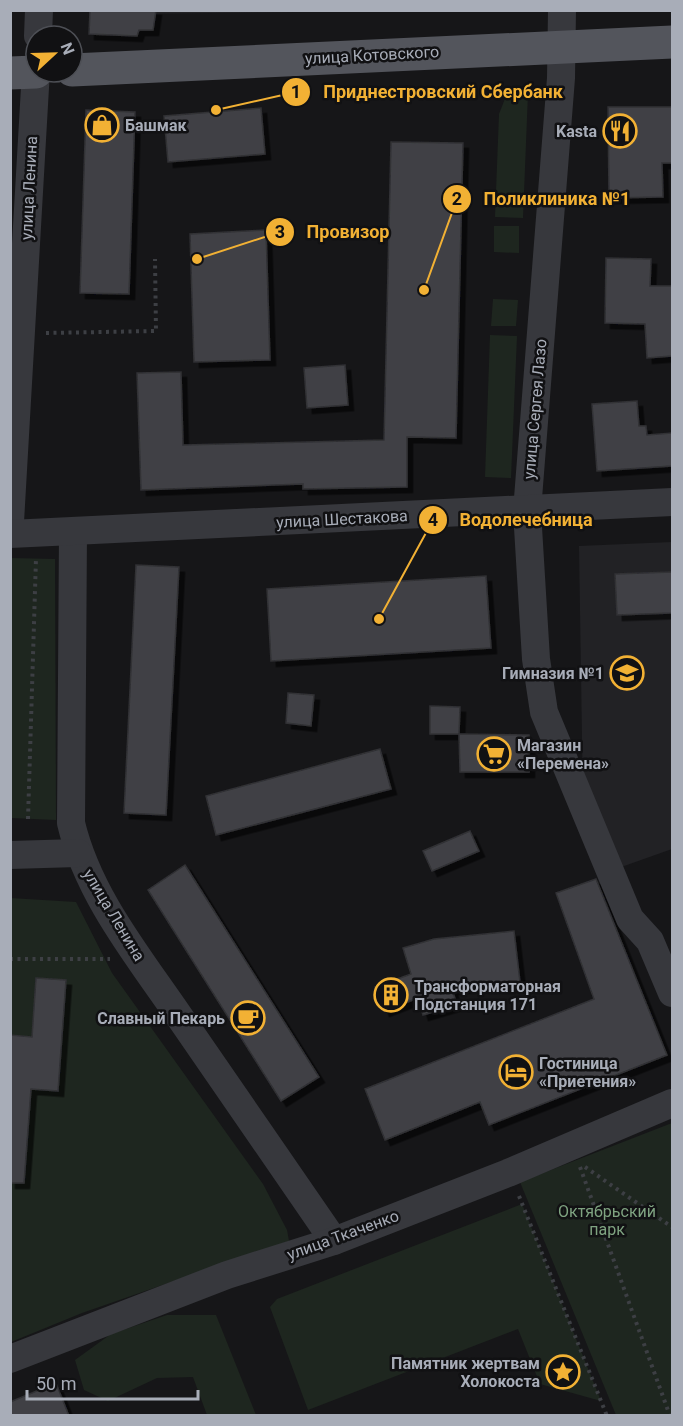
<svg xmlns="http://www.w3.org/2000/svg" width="683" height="1426" font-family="Roboto,sans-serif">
	<defs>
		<filter id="shadow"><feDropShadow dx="5.5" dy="5.5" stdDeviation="0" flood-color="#0009"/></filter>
	</defs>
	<rect width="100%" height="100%" fill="#161618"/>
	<!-- built -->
	<g fill="#222225">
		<polygon points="466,10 126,14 126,11"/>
		<polygon points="672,542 672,849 610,871 583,801 579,546"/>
	</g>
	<!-- green -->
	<g fill="#1e261f">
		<polygon points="508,91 528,93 523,218 495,217 499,114"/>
		<polygon points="494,226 519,226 519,253 494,252"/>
		<polygon points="493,299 518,300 516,326 491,326"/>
		<polygon points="490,335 517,336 511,478 485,477"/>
		<polygon points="11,558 55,559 56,820 11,818"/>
		<polygon points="10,898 76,902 112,973 263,1184 287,1230 289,1241 82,1313 11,1342"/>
		<polygon points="672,1123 672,1415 616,1415 520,1182"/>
		<polygon points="522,1204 601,1401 540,1384 518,1329 308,1410 270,1307 277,1299"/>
		<polygon points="167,1315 216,1315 256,1415 207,1415 193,1377 157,1378 108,1401 84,1390 75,1360 111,1334"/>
	</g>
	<!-- building -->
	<g fill="#404145" stroke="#303034" stroke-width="1.5" filter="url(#shadow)">
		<polygon points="90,10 156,10 153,30 139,30 137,36 89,34"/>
		<polygon points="608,107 672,107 672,163 662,163 663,197 609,198"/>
		<polygon points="261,108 265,154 168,162 164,116"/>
		<polygon points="86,110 135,112 129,294 80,293"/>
		<polygon points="391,142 463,143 456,438 407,437 407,487 303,489 303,484 141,490 137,373 181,372 183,445 384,440"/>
		<polygon points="266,230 270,360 194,362 190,234"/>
		<polygon points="606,258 651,259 650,286 672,286 672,356 647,358 645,324 605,323"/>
		<polygon points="345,365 348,405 307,408 304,368"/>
		<polygon points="637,401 639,426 646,426 647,435 672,433 672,466 597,471 592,404"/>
		<polygon points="136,565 179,567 166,815 124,813"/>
		<polygon points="672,572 672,613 617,615 615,574"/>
		<polygon points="486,576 491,648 271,661 267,589"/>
		<polygon points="288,693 314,695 311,726 286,723"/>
		<polygon points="430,706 460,707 459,734 430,734"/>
		<polygon points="459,734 529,735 529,772 460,772"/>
		<polygon points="380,749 391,789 216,835 206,796"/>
		<polygon points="470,831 479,851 432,871 423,851"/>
		<polygon points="185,865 319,1077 281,1101 148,890"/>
		<polygon points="596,879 667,1055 489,1125 480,1102 385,1140 365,1089 594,999 556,893"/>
		<polygon points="514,931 520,982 452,989 457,1005 423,1015 418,998 384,1011 375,987 411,974 403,948 434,939"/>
		<polygon points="36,978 66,980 58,1091 31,1089 24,1183 10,1183 10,1035 32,1037"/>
		<polygon points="56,1383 69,1416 10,1416 10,1402"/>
	</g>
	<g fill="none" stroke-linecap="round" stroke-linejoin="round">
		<!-- path -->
		<g stroke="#3d3f44" stroke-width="4" stroke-dasharray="3 4.5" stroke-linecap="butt">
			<polyline points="46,333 156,331 155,259"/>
			<polyline points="28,819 36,558"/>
			<polyline points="10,959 110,959"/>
			<polyline points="580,1167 670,1416"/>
			<polyline points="585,1167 672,1227"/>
			<polyline points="519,1196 607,1416"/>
		</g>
		<!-- minor -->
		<g stroke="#37383d" stroke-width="28">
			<polyline points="562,10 561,78 527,511 536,659 544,712 630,919 650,941 672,993"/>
			<polyline points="38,36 39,10"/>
			<polyline points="10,522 36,70"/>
			<path d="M73,532L71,823C88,895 138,956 179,1016C231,1091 282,1166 334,1241"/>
			<polyline points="10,534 672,502"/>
			<polyline points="10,855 78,853"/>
			<polyline points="10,1359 227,1275 334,1241 508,1173 672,1103"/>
		</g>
		<!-- major -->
		<g stroke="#53555c" stroke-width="33">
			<polyline points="72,70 672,42"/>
			<polyline points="10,73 36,72"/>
		</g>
	</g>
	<!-- icons -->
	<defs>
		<symbol id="shop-ring" viewBox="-11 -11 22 22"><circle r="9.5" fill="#111113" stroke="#f2b134" stroke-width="1.5"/><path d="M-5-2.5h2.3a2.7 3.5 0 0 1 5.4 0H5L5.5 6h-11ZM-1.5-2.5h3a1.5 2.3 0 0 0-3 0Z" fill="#f2b134"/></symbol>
		<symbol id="restaurant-ring" viewBox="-11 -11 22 22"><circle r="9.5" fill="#111113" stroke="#f2b134" stroke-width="1.5"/><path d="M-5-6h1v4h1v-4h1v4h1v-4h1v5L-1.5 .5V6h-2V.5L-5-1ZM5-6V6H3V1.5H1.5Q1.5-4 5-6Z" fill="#f2b134"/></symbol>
		<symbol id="school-ring" viewBox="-11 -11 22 22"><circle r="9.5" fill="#111113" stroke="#f2b134" stroke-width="1.5"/><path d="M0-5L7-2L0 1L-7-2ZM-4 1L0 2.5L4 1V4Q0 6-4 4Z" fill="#f2b134"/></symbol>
		<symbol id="supermarket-ring" viewBox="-11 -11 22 22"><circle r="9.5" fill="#111113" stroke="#f2b134" stroke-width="1.5"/><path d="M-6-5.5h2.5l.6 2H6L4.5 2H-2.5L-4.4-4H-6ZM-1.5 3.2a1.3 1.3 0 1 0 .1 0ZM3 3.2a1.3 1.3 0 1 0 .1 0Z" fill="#f2b134"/></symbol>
		<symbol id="building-ring" viewBox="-11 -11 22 22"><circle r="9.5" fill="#111113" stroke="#f2b134" stroke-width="1.5"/><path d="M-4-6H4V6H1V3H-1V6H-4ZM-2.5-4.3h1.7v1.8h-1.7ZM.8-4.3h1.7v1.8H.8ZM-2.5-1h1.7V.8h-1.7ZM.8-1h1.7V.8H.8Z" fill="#f2b134"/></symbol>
		<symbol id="cafe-ring" viewBox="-11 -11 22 22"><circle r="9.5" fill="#111113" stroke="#f2b134" stroke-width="1.5"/><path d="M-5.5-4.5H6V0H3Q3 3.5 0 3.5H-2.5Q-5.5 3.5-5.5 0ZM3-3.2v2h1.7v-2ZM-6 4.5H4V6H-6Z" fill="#f2b134"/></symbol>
		<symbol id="hotel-ring" viewBox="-11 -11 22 22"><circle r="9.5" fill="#111113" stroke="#f2b134" stroke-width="1.5"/><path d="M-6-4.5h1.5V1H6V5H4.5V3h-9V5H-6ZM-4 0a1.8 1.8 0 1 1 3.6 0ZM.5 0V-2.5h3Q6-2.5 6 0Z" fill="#f2b134"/></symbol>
		<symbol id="sight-ring" viewBox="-11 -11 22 22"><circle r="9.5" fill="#111113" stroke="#f2b134" stroke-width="1.5"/><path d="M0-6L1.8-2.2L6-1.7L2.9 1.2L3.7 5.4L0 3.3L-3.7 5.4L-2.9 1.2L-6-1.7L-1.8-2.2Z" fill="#f2b134"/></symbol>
	</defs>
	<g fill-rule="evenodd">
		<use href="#shop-ring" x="83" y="106" width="38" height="38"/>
		<use href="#restaurant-ring" x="601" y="112" width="38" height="38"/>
		<use href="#school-ring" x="608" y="654" width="38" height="38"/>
		<use href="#supermarket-ring" x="475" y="735" width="38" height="38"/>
		<use href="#building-ring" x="372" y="976" width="38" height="38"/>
		<use href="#cafe-ring" x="229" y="999" width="38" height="38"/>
		<use href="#hotel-ring" x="497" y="1053" width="38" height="38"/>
		<use href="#sight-ring" x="544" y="1353" width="38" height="38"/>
	</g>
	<g text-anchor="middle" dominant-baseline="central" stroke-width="5" stroke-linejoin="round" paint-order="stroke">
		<!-- street labels -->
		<g font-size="16" fill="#a8adb8" stroke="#111113">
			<text transform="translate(372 55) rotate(-3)">улица Котовского</text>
			<text transform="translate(29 188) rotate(-87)">улица Ленина</text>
			<text transform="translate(535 409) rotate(-85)">улица Сергея Лазо</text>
			<text transform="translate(342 519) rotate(-3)">улица Шестакова</text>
			<text transform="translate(114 915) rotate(59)">улица Ленина</text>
			<text transform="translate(343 1235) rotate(-20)">улица Ткаченко</text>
		</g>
		<!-- poi labels -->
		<g font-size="16" font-weight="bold" fill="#a8adb8" stroke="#111113" text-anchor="start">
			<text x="125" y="125">Башмак</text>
			<text x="597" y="131" text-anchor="end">Kasta</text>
			<text x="604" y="673" text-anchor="end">Гимназия №1</text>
			<text x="517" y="745">Магазин<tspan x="517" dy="18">«Перемена»</tspan></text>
			<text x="414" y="986">Трансформаторная<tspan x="414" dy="18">Подстанция 171</tspan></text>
			<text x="225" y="1018" text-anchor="end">Славный Пекарь</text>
			<text x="539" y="1063">Гостиница<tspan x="539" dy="18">«Приетения»</tspan></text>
			<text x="540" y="1363" text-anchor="end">Памятник жертвам<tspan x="540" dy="18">Холокоста</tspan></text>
		</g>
		<!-- park labels -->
		<g font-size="16" fill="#7fa381" stroke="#111113">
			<text x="607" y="1211">Октябрьский<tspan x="607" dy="18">парк</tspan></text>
		</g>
	</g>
	<!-- callouts -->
	<path fill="none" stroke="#f2b134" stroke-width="2" d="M216 110L296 92M424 290L457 199M197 259L280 232M379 619L433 520"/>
	<g fill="#f2b134" stroke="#111113" stroke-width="2">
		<circle cx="216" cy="110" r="6"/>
		<circle cx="424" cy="290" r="6"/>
		<circle cx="197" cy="259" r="6"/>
		<circle cx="379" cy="619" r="6"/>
		<circle cx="296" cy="92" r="15"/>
		<circle cx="457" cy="199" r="15"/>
		<circle cx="280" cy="232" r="15"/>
		<circle cx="433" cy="520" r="15"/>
	</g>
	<g font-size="18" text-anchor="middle" font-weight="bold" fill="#111">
		<text x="296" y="98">1</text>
		<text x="457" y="205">2</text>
		<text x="280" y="238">3</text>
		<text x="433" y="526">4</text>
	</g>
	<g font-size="18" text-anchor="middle" font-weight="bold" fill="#f2b134" stroke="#111113" stroke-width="5" stroke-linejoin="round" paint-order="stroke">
		<text x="443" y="98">Приднестровский Сбербанк</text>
		<text x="557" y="205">Поликлиника №1</text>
		<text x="348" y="238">Провизор</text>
		<text x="526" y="526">Водолечебница</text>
	</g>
	<!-- border -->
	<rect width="683" height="1426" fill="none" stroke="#a8adb8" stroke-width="24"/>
	<!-- north arrow -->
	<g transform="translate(54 54) rotate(68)"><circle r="28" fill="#111113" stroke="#4d4f55" stroke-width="1.5"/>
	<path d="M0-4.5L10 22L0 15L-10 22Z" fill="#f2b134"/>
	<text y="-9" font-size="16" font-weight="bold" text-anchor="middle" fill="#a8adb8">N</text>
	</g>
	<!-- scale -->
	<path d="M27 1390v9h171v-9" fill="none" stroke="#a8adb8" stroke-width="3"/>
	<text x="36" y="1390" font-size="18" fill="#a8adb8" stroke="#111113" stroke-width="4.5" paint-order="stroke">50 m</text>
</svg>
